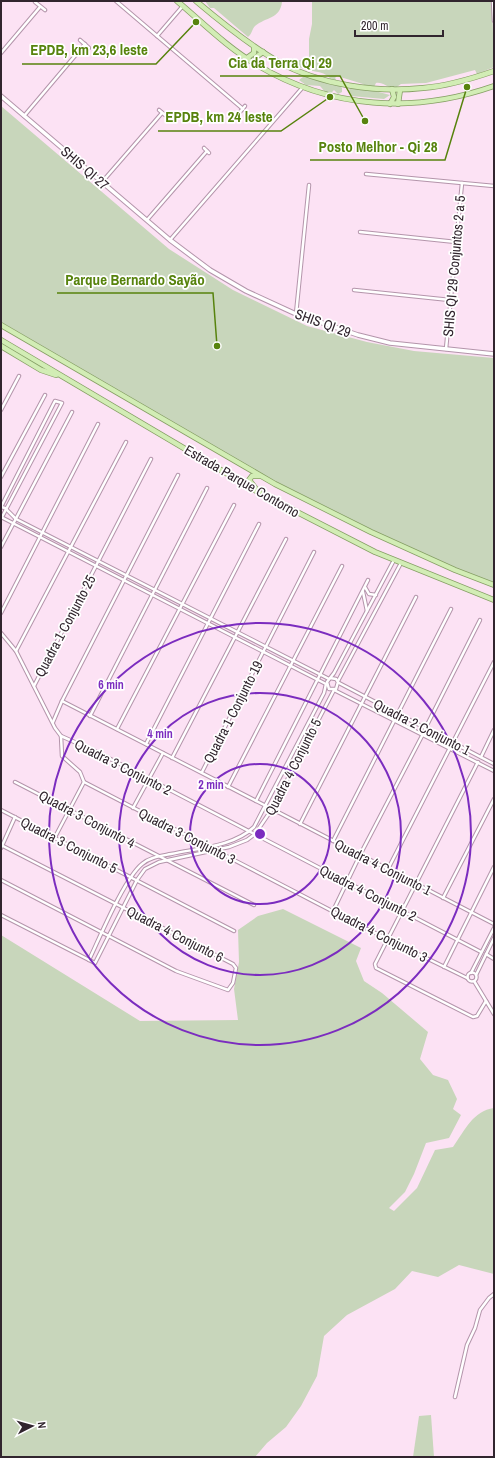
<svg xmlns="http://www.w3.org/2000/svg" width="495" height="1458" font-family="'Archivo Narrow',sans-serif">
	<rect width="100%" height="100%" fill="#fce2f4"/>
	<!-- green -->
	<g fill="#c8d6bb">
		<path d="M205,1H282V2C280,19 266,17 255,26C252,29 252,34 248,37L214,8H210Z"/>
		<path d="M312,1H492L494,67L477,74L475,70L426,83L401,84L394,89C387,87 383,82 376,83L374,87L375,91L390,95L384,99L351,96L348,91C353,85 358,86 365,86L363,84L337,76L335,78L342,88V92L338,94L334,90L331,93H326L320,86L306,85L299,80L307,74L329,80L330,78C323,70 308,72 299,67V60H307L309,57V39L312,24Z"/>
		<polygon points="1,106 169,249 233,290 307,326 367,342 414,351 494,358 494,584 399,547 303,499 1,322"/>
		<path d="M283,909L361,948L356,961L364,981L382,993L428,1032L420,1059L433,1075L448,1080L457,1099L453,1109L461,1115L449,1138L426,1143L414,1174L405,1192L389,1208L394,1211L417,1188L435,1150L453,1147C465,1130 473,1111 494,1108V1274L459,1265L438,1277L412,1271L395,1289L347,1315L324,1336L317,1376L301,1406L286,1427L267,1443L255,1457H1V935L140,1021L238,1020L234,989L239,962L238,930L258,916Z"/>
		<polygon points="431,1415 434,1457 413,1457 419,1416"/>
	</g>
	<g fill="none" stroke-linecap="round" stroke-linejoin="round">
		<defs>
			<g id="minor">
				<polyline points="116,1 243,109"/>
				<polyline points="493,1 494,21"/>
				<polyline points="35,2 45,10"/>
				<polyline points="157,36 182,7"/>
				<polyline points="80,40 89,48"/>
				<polyline points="1,53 40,7"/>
				<polyline points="159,110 165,115"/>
				<polyline points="240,112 245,106"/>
				<polyline points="24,116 85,44"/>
				<polyline points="204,148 209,153"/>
				<polyline points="366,174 494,186"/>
				<polyline points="102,182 162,113"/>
				<polyline points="147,220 207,151"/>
				<polyline points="360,232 456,242"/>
				<polyline points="170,240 303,87"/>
				<polyline points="354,290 450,300"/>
				<polyline points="296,314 309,185"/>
				<polyline points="446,349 462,183"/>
				<polyline points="1,410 19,376"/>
				<polyline points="1,477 45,395"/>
				<polyline points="1,507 5,508 16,519 329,679"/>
				<polyline points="1,507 55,401 62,403 2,517"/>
				<polyline points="1,517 326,684"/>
				<polyline points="1,547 72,412"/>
				<polyline points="365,587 369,594 376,595"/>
				<polyline points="363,592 367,611"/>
				<polyline points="1,613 98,424"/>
				<polyline points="1,633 16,651 55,728 61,736 97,752 481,952"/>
				<polyline points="16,651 126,442"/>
				<polyline points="330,678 336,679 338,682 336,689 329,689 327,682 334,673 394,560"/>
				<polyline points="338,681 401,563"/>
				<polyline points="339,683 494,764"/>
				<polyline points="34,686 151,459"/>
				<polyline points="334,690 494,771"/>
				<polyline points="62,701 266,806"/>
				<polyline points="90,716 207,488"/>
				<polyline points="53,722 62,701 178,475"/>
				<polyline points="117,729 234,505"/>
				<polyline points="425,729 480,620"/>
				<polyline points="146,744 259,524"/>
				<polyline points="481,757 494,730"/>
				<polyline points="172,758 286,539"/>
				<polyline points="478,762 375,964 376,968 473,1017 477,1016 486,1001"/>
				<polyline points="202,772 314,552"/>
				<polyline points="15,782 254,905"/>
				<polyline points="84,782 357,924 467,978"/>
				<polyline points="228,787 342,566"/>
				<polyline points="256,801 368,580"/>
				<polyline points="133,808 163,753"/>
				<polyline points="272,809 494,924"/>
				<polyline points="1,810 234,931"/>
				<polyline points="300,824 416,597"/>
				<polyline points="55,837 84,782 80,772 62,756 61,736"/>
				<polyline points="333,841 451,609"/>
				<polyline points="1,845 233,964 236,968 233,983 228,990 176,971 1,880"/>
				<polyline points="1,848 15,817"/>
				<polyline points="388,869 494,662"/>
				<polyline points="443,898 494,799"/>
				<polyline points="333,911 360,855 423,734"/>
				<polyline points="1,915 95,963 137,880 145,869 159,862 229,847 247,840 255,834 272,809 334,690"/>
				<polyline points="486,954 494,959"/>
				<path d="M89,960C100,937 124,879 142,864C150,857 161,856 171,854C198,848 233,847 254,827L324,693L326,684"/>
				<polyline points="444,967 494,867"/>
				<circle cx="472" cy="977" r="4.5"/>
				<polyline points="471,973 494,928"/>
				<polyline points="476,975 494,938"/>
				<polyline points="474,981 494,1014"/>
				<polyline points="455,1397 467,1345 475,1328 480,1310 489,1298 494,1294"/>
			</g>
			<polyline id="tertiary" points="1,96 170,240 210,270 246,291 296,314 358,335 390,343 494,354"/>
			<g id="primary">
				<path d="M177,1C203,23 228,48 257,65C331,109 414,114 494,86"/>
				<path d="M196,1C222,23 249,45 279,62C320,85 377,93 423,88C448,86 471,79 494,71"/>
				<polyline points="247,58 254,53 254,47"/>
				<polyline points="256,64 256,57 263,52"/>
				<polyline points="390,104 394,97 392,89"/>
				<polyline points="398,104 400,90"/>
				<polyline points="1,325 275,484 371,532 455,570 494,585"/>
				<polyline points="1,340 258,492 375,552 494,600"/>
				<polyline points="1,346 41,370 56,375"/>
				<polyline points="256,489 249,480 252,476 260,476"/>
			</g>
		</defs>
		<!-- minor casing -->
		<use href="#minor" stroke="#b495ab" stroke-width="4.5"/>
		<!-- tertiary casing -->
		<use href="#tertiary" stroke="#b495ab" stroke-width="5.5"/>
		<!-- primary casing -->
		<use href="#primary" stroke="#869f65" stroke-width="6"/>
		<!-- minor -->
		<use href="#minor" stroke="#fff" stroke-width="2.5"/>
		<!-- tertiary -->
		<use href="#tertiary" stroke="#fff" stroke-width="3.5"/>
		<!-- primary -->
		<use href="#primary" stroke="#d2edb5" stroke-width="4.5"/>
	</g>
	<!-- distance rings -->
	<g fill="none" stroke="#7b2cbf" stroke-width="2">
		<circle cx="260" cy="834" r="70"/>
		<circle cx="260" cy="834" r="141"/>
		<circle cx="260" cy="834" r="211"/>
	</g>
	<g text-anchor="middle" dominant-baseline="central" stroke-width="3.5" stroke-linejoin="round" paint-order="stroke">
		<!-- street labels -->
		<g font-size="14" fill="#31252e" stroke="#fff">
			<text transform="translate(85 168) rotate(41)">SHIS QI 27</text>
			<text transform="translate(454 266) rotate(-85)">SHIS QI 29 Conjuntos 2 a 5</text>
			<text transform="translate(323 323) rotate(20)">SHIS QI 29</text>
			<text transform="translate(242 481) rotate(30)">Estrada Parque Contorno</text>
			<text transform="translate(65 626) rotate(-62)">Quadra 1 Conjunto 25</text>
			<text transform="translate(233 712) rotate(-63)">Quadra 1 Conjunto 19</text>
			<text transform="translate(422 727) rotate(27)">Quadra 2 Conjunto 1</text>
			<text transform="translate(123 767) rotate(27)">Quadra 3 Conjunto 2</text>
			<text transform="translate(293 767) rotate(-63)">Quadra 4 Conjunto 5</text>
			<text transform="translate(87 819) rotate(28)">Quadra 3 Conjunto 4</text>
			<text transform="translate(187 836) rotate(27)">Quadra 3 Conjunto 3</text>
			<text transform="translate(69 845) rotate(27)">Quadra 3 Conjunto 5</text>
			<text transform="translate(383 867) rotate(27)">Quadra 4 Conjunto 1</text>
			<text transform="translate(368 893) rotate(27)">Quadra 4 Conjunto 2</text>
			<text transform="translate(175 934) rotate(27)">Quadra 4 Conjunto 6</text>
			<text transform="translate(379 934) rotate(27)">Quadra 4 Conjunto 3</text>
		</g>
	</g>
	<circle cx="260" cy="834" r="6" fill="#7b2cbf" stroke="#fff" stroke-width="2"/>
	<g font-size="12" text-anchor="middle" font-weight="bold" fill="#7b2cbf" stroke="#fff" stroke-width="3.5" stroke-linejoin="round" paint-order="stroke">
		<text x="111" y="689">6 min</text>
		<text x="160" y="738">4 min</text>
		<text x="211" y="789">2 min</text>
	</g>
	<!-- callouts -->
	<path fill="none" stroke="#57830d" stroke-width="1.5" d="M196 22L156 64H22M365 121L340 76H220M330 97L281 131H158M467 87L445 160H310M217 346L213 293H57"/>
	<g fill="#57830d" stroke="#fff" stroke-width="1.5">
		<circle cx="196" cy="22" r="4"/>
		<circle cx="365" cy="121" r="4"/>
		<circle cx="330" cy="97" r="4"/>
		<circle cx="467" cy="87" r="4"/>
		<circle cx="217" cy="346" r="4"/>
	</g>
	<g font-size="15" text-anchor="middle" font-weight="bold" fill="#57830d" stroke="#fff" stroke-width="3.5" stroke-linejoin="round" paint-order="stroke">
		<text x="89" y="55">EPDB, km 23,6 leste</text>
		<text x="280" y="68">Cia da Terra Qi 29</text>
		<text x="219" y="122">EPDB, km 24 leste</text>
		<text x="378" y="152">Posto Melhor - Qi 28</text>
		<text x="135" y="285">Parque Bernardo Sayão</text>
	</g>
	<!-- border -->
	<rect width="495" height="1458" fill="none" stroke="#31252e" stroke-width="4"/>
	<!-- north arrow -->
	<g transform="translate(32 1426) rotate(84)" stroke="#ffffff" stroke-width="3" paint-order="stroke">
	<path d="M0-3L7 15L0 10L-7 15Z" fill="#31252e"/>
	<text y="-6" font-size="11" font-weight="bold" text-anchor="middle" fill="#31252e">N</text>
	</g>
	<!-- scale -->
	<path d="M355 30v6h88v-6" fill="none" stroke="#31252e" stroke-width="2"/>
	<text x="361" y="30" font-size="12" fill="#31252e" stroke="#ffffff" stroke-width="3" paint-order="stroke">200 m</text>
</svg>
